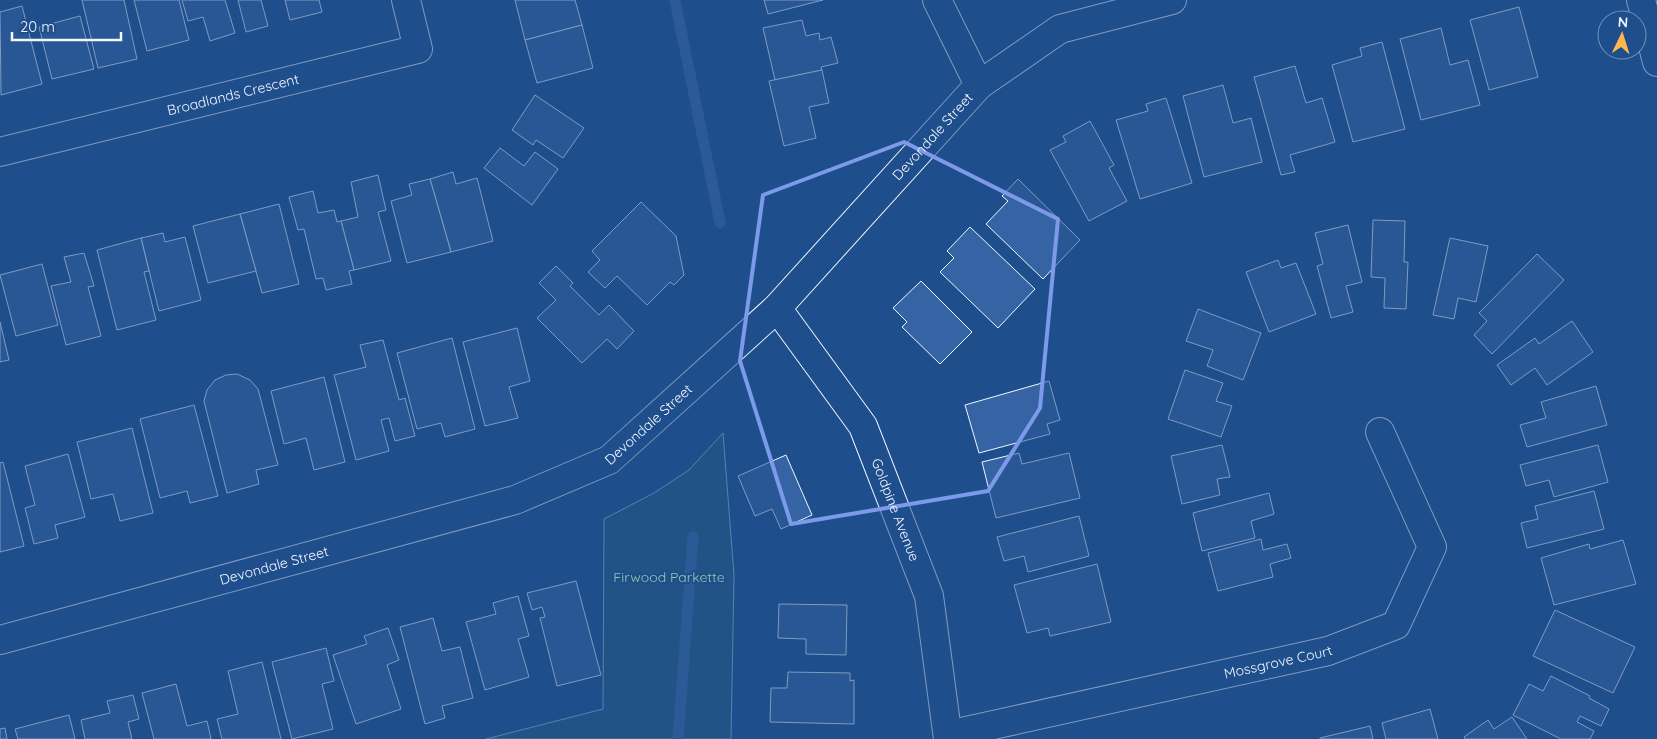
<svg xmlns="http://www.w3.org/2000/svg" width="1657" height="739" font-family="Quicksand,sans-serif">
	<rect width="100%" height="100%" fill="#1f4e8c"/>
	<!-- green -->
	<polygon fill="#245a82" stroke="#a8bbd7" points="723,433 734,575 731,739 486,739 603,709 604,519 654,493 689,470"/>
	<g fill="none" stroke-linecap="round" stroke-linejoin="round">
		<!-- stream -->
		<g stroke="#3b69a3" stroke-width="11">
			<polyline points="675,0 720,223"/>
			<polyline points="678,739 693,537"/>
		</g>
	</g>
	<!-- building -->
	<g fill="#3563a3" stroke="#f2f6ff">
		<polygon points="82,0 124,0 137,59 98,68"/>
		<polygon points="134,0 179,0 189,40 147,51"/>
		<polygon points="182,0 225,0 235,33 210,41 203,17 188,21"/>
		<polygon points="238,0 261,0 268,26 246,32"/>
		<polygon points="285,0 319,0 322,12 290,20"/>
		<polygon points="515,0 575,0 582,25 525,40"/>
		<polygon points="764,0 823,0 768,14"/>
		<polygon points="22,6 42,84 1,95 0,12"/>
		<polygon points="1519,7 1538,77 1489,90 1470,20"/>
		<polygon points="80,16 94,69 52,79 39,27"/>
		<polygon points="802,20 806,36 819,33 820,40 831,37 838,63 821,67 822,70 775,80 763,28"/>
		<polygon points="582,25 593,68 537,83 525,40"/>
		<polygon points="1441,28 1450,65 1468,60 1480,105 1421,120 1400,39"/>
		<polygon points="1382,42 1405,129 1353,142 1332,65 1362,56 1360,48"/>
		<polygon points="1295,66 1306,103 1322,98 1335,142 1290,155 1295,172 1281,175 1254,77"/>
		<polygon points="822,70 829,103 809,107 816,138 784,146 769,81"/>
		<polygon points="1223,85 1233,123 1251,118 1262,162 1204,177 1183,96"/>
		<polygon points="535,95 584,128 563,158 536,140 533,145 512,130"/>
		<polygon points="1166,98 1192,183 1140,199 1116,120 1148,111 1146,104"/>
		<polygon points="1090,121 1114,165 1109,168 1127,201 1089,221 1050,150 1066,142 1063,136"/>
		<polygon points="500,148 524,166 535,152 558,169 532,205 484,168"/>
		<polygon points="453,172 456,184 477,178 493,241 451,252 430,179"/>
		<polygon points="378,175 386,210 378,212 391,261 354,270 341,221 358,217 351,182"/>
		<polygon points="430,179 451,252 407,263 391,201 412,195 409,184"/>
		<polygon points="1018,179 1080,240 1043,279 986,224 1008,201 1002,196"/>
		<polygon points="313,191 318,213 334,210 337,222 341,221 354,270 349,271 352,284 326,290 323,278 316,279 304,229 298,230 289,197"/>
		<polygon points="641,202 676,236 684,275 674,285 670,282 647,305 617,276 605,288 588,272 600,260 592,251"/>
		<polygon points="279,204 299,284 262,293 240,214"/>
		<polygon points="240,214 256,271 208,283 193,226"/>
		<polygon points="1373,220 1405,221 1404,262 1408,262 1406,309 1384,308 1385,278 1371,277"/>
		<polygon points="1348,225 1362,282 1346,286 1353,312 1331,318 1317,266 1323,264 1315,233"/>
		<polygon points="970,227 1035,289 998,328 940,272 954,258 947,251"/>
		<polygon points="163,233 165,242 185,237 201,300 159,311 141,238"/>
		<polygon points="141,238 149,271 144,272 156,320 117,330 97,250"/>
		<polygon points="1450,238 1488,246 1476,302 1458,298 1454,319 1433,315"/>
		<polygon points="84,253 94,286 88,287 101,336 66,345 51,286 71,282 64,257"/>
		<polygon points="1537,254 1564,280 1492,354 1474,335 1487,321 1479,313"/>
		<polygon points="1278,260 1281,268 1296,263 1316,314 1269,332 1246,272"/>
		<polygon points="42,264 58,325 16,336 0,275"/>
		<polygon points="556,266 573,283 570,286 599,315 609,305 634,331 617,349 607,339 582,363 537,318 556,300 539,283"/>
		<polygon points="921,281 972,332 940,364 902,327 907,322 893,308"/>
		<polygon points="1198,309 1261,333 1243,380 1207,366 1213,350 1186,341"/>
		<polygon points="1572,321 1593,352 1547,385 1535,368 1511,385 1497,365 1535,338 1539,344"/>
		<polygon points="0,322 9,360 0,362"/>
		<polygon points="517,328 530,381 509,387 518,418 485,426 463,342"/>
		<polygon points="452,338 475,429 445,437 441,423 417,429 397,353"/>
		<polygon points="383,340 399,400 405,398 415,436 395,441 389,418 381,420 389,451 356,460 334,375 366,367 360,345"/>
		<polygon points="1185,370 1223,383 1216,401 1232,406 1221,437 1168,419"/>
		<polygon points="237,374 250,380 258,389 278,465 256,470 259,484 227,493 204,401 207,390 215,380 226,375"/>
		<polygon points="324,377 345,462 314,470 306,438 284,444 271,391"/>
		<polygon points="1049,381 1060,420 1047,424 1050,434 979,453 965,405"/>
		<polygon points="1596,386 1607,425 1527,447 1520,425 1546,418 1541,402"/>
		<polygon points="194,405 218,496 190,503 187,491 160,498 140,419"/>
		<polygon points="132,428 153,513 120,521 113,494 91,499 77,442"/>
		<polygon points="1222,445 1230,477 1217,479 1220,495 1182,504 1171,456"/>
		<polygon points="1598,445 1608,482 1554,497 1549,480 1526,486 1520,465"/>
		<polygon points="1019,453 1022,464 1069,453 1080,498 996,518 982,462"/>
		<polygon points="68,454 85,517 55,525 58,538 34,544 25,508 35,505 25,466"/>
		<polygon points="786,455 812,515 781,529 772,509 755,516 738,476"/>
		<polygon points="3,462 24,546 0,552 0,463"/>
		<polygon points="1594,491 1604,529 1527,548 1521,523 1538,519 1535,506"/>
		<polygon points="1269,493 1274,514 1251,521 1255,538 1202,551 1193,513"/>
		<polygon points="1079,516 1089,556 1028,572 1024,556 1004,561 997,537"/>
		<polygon points="1261,539 1263,550 1287,544 1291,558 1270,564 1273,577 1218,591 1208,553"/>
		<polygon points="1623,540 1636,584 1554,605 1541,558 1589,544 1590,549"/>
		<polygon points="1097,564 1111,622 1050,636 1048,628 1027,633 1014,585"/>
		<polygon points="576,581 601,675 557,686 540,618 545,617 542,607 532,610 527,593"/>
		<polygon points="518,596 529,636 518,639 529,677 485,690 466,622 496,614 493,603"/>
		<polygon points="779,604 847,605 846,655 806,654 806,639 778,638"/>
		<polygon points="1555,610 1635,647 1613,693 1533,656"/>
		<polygon points="433,618 442,651 460,647 473,698 442,706 445,718 425,724 400,627"/>
		<polygon points="388,628 399,660 387,665 401,709 356,724 333,655 367,644 364,636"/>
		<polygon points="326,648 334,681 322,684 333,729 292,739 272,662"/>
		<polygon points="262,662 281,739 222,739 217,719 238,714 228,671"/>
		<polygon points="788,672 850,673 850,681 854,680 854,724 770,722 771,688 787,688"/>
		<polygon points="1551,676 1590,696 1589,698 1609,709 1601,726 1580,716 1577,722 1594,731 1590,739 1561,739 1513,715 1529,684 1543,691"/>
		<polygon points="176,684 187,726 207,721 211,739 154,739 142,693"/>
		<polygon points="133,695 139,719 128,722 132,739 85,739 81,720 110,713 107,701"/>
		<polygon points="1430,709 1438,739 1386,739 1382,723"/>
		<polygon points="69,715 75,739 18,739 15,729"/>
		<polygon points="1512,717 1527,739 1465,739 1464,737 1488,720 1494,729"/>
		<polygon points="1370,726 1373,739 1320,739 1320,738"/>
		<polygon points="5,728 7,739 0,739 0,729"/>
	</g>
	<g fill="none" stroke-linecap="round" stroke-linejoin="round">
		<defs>
			<g id="minor">
				<polyline points="937,0 979,85"/>
				<path id="s1" d="M0,152L418,49L406,0"/>
				<path id="s2" d="M777,308L863,426L929,596L948,739"/>
				<path id="s3" d="M0,640L515,500L609,460L777,308L979,85L1060,29L1172,0"/>
				<path id="s4" d="M948,735L1328,651L1396,625L1432,547L1380,432"/>
			</g>
			<polyline id="tertiary" points="1641,0 1657,62"/>
		</defs>
		<!-- minor casing -->
		<use href="#minor" stroke="#f2f6ff" stroke-width="30"/>
		<!-- tertiary casing -->
		<use href="#tertiary" stroke="#f2f6ff" stroke-width="30"/>
		<!-- minor -->
		<use href="#minor" stroke="#1f4e8c" stroke-width="28"/>
		<!-- tertiary -->
		<use href="#tertiary" stroke="#1f4e8c" stroke-width="28"/>
	</g>
	<!-- marked area -->
	<path d="M0 0H1657V739H0ZM904,142L1058,219L1040,408L988,491L791,524L740,361L763,195Z" fill="#1f4e8c" fill-opacity=".55" fill-rule="evenodd"/>
	<path fill="none" stroke="#7d9aea" stroke-width="4" stroke-linejoin="round" d="M904,142L1058,219L1040,408L988,491L791,524L740,361L763,195Z"/>
	<g text-anchor="middle" dominant-baseline="central" stroke-width="4" stroke-linejoin="round" paint-order="stroke">
		<!-- street labels -->
		<g font-size="14" fill="#f2f6ff" stroke="#1f4e8c">
			<text stroke="none"><textPath href="#s1" startOffset="240">Broadlands Crescent</textPath></text>
			<text stroke="none"><textPath href="#s3" startOffset="1094">Devondale Street</textPath></text>
			<text stroke="none"><textPath href="#s3" startOffset="689">Devondale Street</textPath></text>
			<text stroke="none"><textPath href="#s2" startOffset="236">Goldpine Avenue</textPath></text>
			<text stroke="none"><textPath href="#s3" startOffset="284">Devondale Street</textPath></text>
			<text stroke="none"><textPath href="#s4" startOffset="338">Mossgrove Court</textPath></text>
		</g>
		<!-- park labels -->
		<g font-size="14" fill="#97c8a6" stroke="#1f4e8c">
			<text x="669" y="577">Firwood Parkette</text>
		</g>
	</g>
	<!-- north arrow -->
	<g transform="translate(1622 35) rotate(4)"><circle r="24" fill="#1f4e8c" stroke="#7391ba"/>
	<path d="M0-4L9 19L0 12L-9 19Z" fill="#ffb74d"/>
	<text y="-8" font-size="14" font-weight="bold" text-anchor="middle" fill="#f2f6ff">N</text>
	</g>
	<!-- scale -->
	<path d="M12 32v8h109v-8" fill="none" stroke="#f2f6ff" stroke-width="2.5"/>
	<text x="20" y="32" font-size="15" fill="#f2f6ff" stroke="#1f4e8c" stroke-width="4" paint-order="stroke">20 m</text>
</svg>
